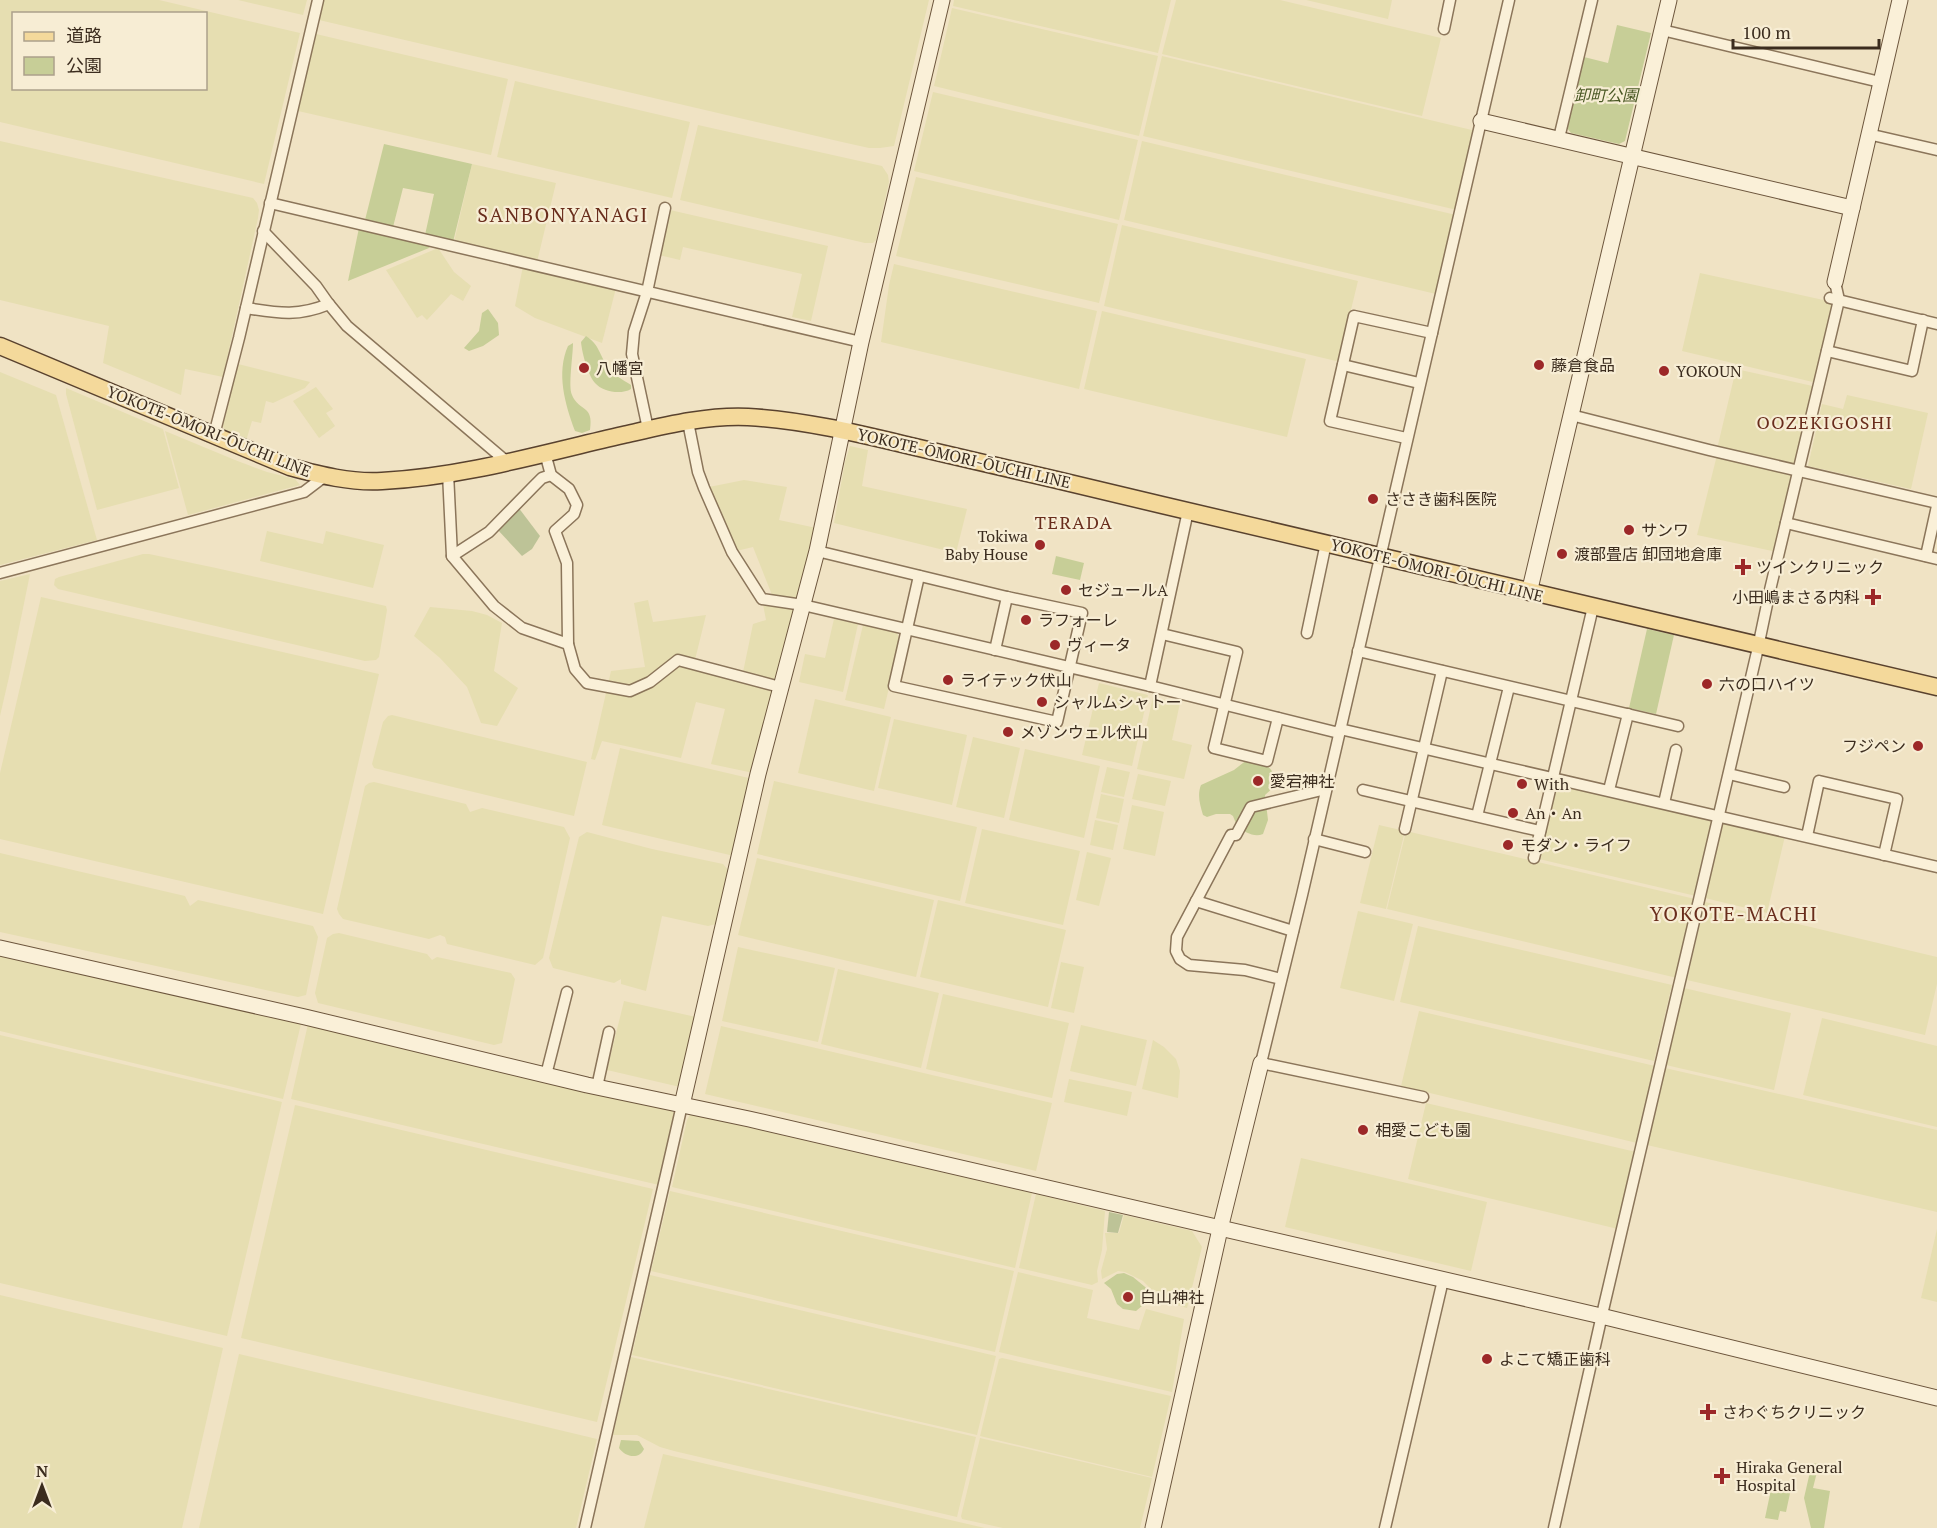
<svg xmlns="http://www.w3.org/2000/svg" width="1937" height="1528" font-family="'PT Serif','Noto Sans JP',serif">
	<rect width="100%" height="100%" fill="#f0e3c4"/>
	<!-- farmland -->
	<g fill="#e6deb1" fill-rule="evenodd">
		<path d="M0,0H159L300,33L264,184L0,122ZM14,14H206V88H14Z"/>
		<polygon points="238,0 307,0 303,15"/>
		<polygon points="323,0 929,0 894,146 880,148 869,148 842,142 319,20"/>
		<polygon points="954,0 1171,0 1158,53 953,6"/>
		<polygon points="1176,0 1280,0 1441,38 1422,116 1162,54"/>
		<polygon points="1306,0 1392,0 1388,19"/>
		<polygon points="952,8 1158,56 1139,136 934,86"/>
		<polygon points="316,34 508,79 491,155 298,111"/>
		<polygon points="1162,56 1476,131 1457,210 1143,136"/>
		<polygon points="515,81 690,122 672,198 497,157"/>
		<polygon points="933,92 1138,140 1119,220 914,171"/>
		<polygon points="698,125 882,166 888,175 889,182 876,240 873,243 865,243 680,200"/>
		<polygon points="0,141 253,198 257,203 259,210 258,218 223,377 185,369 181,395 103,363 109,326 0,300"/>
		<polygon points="1142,141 1456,215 1436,294 1124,220"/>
		<polygon points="472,164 556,183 537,262 454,242"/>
		<polygon points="916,177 1118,224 1099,303 896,256"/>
		<polygon points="670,210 828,246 811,321 792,317 802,274 683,247 680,260 659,255"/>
		<polygon points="1122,225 1358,281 1339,359 1336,361 1104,306"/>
		<polygon points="438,248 454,272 471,286 463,301 451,294 427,320 422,315 417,318 386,270"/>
		<polygon points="894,264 1097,311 1079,389 881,342 889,285"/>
		<polygon points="523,266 616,288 602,343 535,318 515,306"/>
		<polygon points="1700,273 1837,303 1817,383 1682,351"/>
		<polygon points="1102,311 1306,359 1287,437 1084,389"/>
		<polygon points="238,364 310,382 305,388 273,403 266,401 261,423 252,421 246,441 225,431 223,426"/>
		<polygon points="1736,369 1817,387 1797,468 1717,449"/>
		<polygon points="0,372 56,395 97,540 0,565"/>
		<polygon points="316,387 333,409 326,413 335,426 319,438 293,401"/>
		<polygon points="66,388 163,429 179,488 97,510 66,394"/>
		<polygon points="1847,395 1928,413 1911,489 1808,466 1822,404 1843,409"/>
		<polygon points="165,431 235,460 267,472 295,479 300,485 188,515"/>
		<polygon points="850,446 868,450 862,486 967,509 956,553 834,523 845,462"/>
		<polygon points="1717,455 1797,473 1777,552 1697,535"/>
		<polygon points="744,480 787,487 779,520 821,529 758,774 711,764 725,709 696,702 681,758 602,741 595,760 591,759 611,671 645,667 634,603 648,600 653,622 706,615 694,664 742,677 753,624 766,620 762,599 774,600 753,547 732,552 704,488"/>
		<polygon points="267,531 323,544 326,531 384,545 373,588 260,561"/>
		<polygon points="143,554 149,554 216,568 386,606 387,610 379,657 376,660 365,661 58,589 54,585 55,579 59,577"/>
		<polygon points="30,574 9,677 0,716 0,581"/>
		<polygon points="41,597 379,674 323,914 0,839 0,773"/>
		<polygon points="430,607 472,611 487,615 502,623 494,671 518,688 497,726 481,723 467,687 440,658 414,636"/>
		<polygon points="834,619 858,624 843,692 799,682 805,654 825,658"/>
		<polygon points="863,625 897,633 900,641 884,709 845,700"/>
		<polygon points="1099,683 1148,695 1132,766 1082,755"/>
		<polygon points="1153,697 1180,703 1172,740 1192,745 1184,779 1137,769"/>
		<polygon points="815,699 891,717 874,791 798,773"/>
		<polygon points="392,715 587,762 574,816 374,768 372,764 383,722 388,716"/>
		<polygon points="894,719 967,735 952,805 878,788"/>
		<polygon points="973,737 1020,748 1004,818 956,807"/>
		<polygon points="620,748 753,779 734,856 602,825"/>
		<polygon points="1025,749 1100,766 1084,838 1009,820"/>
		<polygon points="1107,767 1130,772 1124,797 1101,792"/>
		<polygon points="1138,774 1171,781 1165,806 1132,799"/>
		<polygon points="774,781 977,827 960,901 757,854"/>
		<polygon points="374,782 466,804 470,812 482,808 564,827 570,838 543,958 535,965 447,944 445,937 440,935 429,939 343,919 339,914 337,909 365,786 369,783"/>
		<polygon points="1557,782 1715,819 1696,896 1539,859"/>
		<polygon points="1101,794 1124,799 1119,823 1096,818"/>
		<polygon points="1132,805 1164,812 1155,856 1123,849"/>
		<polygon points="1095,820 1118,825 1113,850 1090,845"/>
		<polygon points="1723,821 1785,836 1767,913 1705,898"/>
		<polygon points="1379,825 1405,831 1386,909 1360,903"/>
		<polygon points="982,829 1080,851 1063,925 965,903"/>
		<polygon points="1406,831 1695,899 1677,978 1387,909"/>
		<polygon points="587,832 652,849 723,864 729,871 716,924 708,926 662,916 646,991 621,984 621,979 614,983 553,968 549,958 579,837"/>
		<polygon points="1087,852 1111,858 1099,906 1076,900"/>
		<polygon points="0,853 185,896 190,906 198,900 313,926 318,937 306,995 298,997 0,932"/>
		<polygon points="757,858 934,900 916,977 738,935"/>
		<polygon points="938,900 1066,930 1048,1007 920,977"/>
		<polygon points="1705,902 1937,957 1937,984 1925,1035 1687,980"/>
		<polygon points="1358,911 1413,924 1394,1001 1340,988"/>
		<polygon points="1418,926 1672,985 1654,1061 1400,1002"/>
		<polygon points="339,933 427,954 432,960 437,957 511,973 515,979 502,1043 494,1045 318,1003 315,993 327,938 333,934"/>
		<polygon points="738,947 835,968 818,1042 722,1021"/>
		<polygon points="0,955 301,1024 283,1099 0,1031"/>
		<polygon points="1061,962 1084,967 1074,1013 1051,1008"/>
		<polygon points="838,969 939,993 921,1068 821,1044"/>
		<polygon points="1684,988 1791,1013 1774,1090 1666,1065"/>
		<polygon points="943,994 1069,1023 1052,1098 926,1069"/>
		<polygon points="624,1001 696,1017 680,1087 607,1070"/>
		<polygon points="1419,1011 1655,1066 1637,1143 1401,1086"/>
		<polygon points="1822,1018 1937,1046 1937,1127 1803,1095"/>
		<polygon points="308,1024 670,1109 675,1114 675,1117 659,1185 291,1099"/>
		<polygon points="1081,1025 1147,1040 1136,1086 1070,1071"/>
		<polygon points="721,1026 1052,1103 1036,1171 705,1094"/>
		<polygon points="0,1035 282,1102 227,1336 0,1283"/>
		<polygon points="1153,1040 1164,1047 1176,1059 1180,1071 1178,1098 1142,1089"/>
		<polygon points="1665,1068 1937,1130 1937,1212 1647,1145"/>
		<polygon points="1069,1079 1132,1092 1127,1116 1064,1102"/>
		<polygon points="1426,1103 1636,1152 1618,1229 1408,1179"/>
		<polygon points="295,1105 653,1189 597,1422 241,1338"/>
		<polygon points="690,1115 695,1115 1032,1193 1015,1268 672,1187 687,1120"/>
		<polygon points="1301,1158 1487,1202 1471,1271 1285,1227"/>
		<polygon points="670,1191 1014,1271 995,1352 651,1271"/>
		<polygon points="1036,1194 1105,1211 1102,1250 1097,1271 1098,1282 1092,1285 1019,1268"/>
		<polygon points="1124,1215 1192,1231 1202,1247 1187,1308 1153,1298 1152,1290 1143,1281 1125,1272 1118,1271 1102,1279 1101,1271 1107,1249 1105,1233 1119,1233"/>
		<polygon points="1937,1229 1937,1302 1921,1298"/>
		<polygon points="1018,1272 1093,1290 1087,1318 1139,1330 1146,1309 1184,1319 1172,1392 999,1352"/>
		<polygon points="650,1275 996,1356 977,1435 632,1355"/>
		<polygon points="0,1295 223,1348 182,1528 0,1528"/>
		<polygon points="239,1354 597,1439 576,1528 199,1528"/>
		<polygon points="631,1357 976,1437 957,1517 674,1451 660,1447 637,1435 613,1435"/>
		<polygon points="1002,1358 1171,1396 1152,1477 980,1436 999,1359"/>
		<polygon points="980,1438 1152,1478 1140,1528 1003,1528 962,1519 961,1516"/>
		<polygon points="663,1454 985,1528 644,1528"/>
	</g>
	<!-- green -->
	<g fill="#c7ce97">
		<polygon points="1617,25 1651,33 1625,141 1619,144 1571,133 1567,128 1584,57 1608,63"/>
		<polygon points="384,144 472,164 453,242 425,235 434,194 403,188 393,227 365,220"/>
		<polygon points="359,228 431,245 429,248 348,281"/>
		<polygon points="488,309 498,323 499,335 483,346 469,351 464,348 479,331 482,313"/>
		<path d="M586,336C600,345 599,355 608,367C614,375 623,380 631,385V389C621,395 603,392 595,383C588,375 582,353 581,342Z"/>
		<path d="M573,343C573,356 568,386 572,395C579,412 594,404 590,430L582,433L575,431C565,404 556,373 568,346Z"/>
		<polygon points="1056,556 1084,563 1080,580 1052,574"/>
		<polygon points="1647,629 1674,635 1656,714 1629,708"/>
		<path d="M1248,759C1265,764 1275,765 1275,786L1265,795L1268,820L1263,834C1254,838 1245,832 1237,826L1233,816L1230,814H1216L1207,817L1203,815C1200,805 1197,795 1201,785L1234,770Z"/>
		<polygon points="1124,1273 1133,1277 1150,1291 1149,1300 1136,1311 1123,1309 1117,1304 1111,1289 1104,1283 1117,1274"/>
		<path d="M621,1440L639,1441L644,1449C639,1460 625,1457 619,1448Z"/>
		<polygon points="1812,1463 1819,1464 1813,1488 1830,1491 1824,1528 1811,1528 1804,1498"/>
		<polygon points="1773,1480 1792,1484 1786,1512 1780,1511 1778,1520 1765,1518"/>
	</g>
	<!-- cemetery -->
	<g fill="#bdc397">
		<polygon points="518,507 540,536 532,549 522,556 497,529"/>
		<polygon points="1109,1212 1123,1215 1118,1233 1107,1232"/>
	</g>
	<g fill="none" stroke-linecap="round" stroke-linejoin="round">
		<defs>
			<g id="street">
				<polyline points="1444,29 1450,0"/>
				<polyline points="1662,30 1880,82"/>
				<polyline points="1868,134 1937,150"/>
				<polyline points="1559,138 1592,0"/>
				<polyline points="270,203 861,342"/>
				<polyline points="263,231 316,286 328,303 347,326 507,462"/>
				<polyline points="1830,298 1937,324"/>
				<path d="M246,308C278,313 297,317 329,304"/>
				<polyline points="1827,351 1912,371 1923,320"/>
				<polyline points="1343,365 1419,383"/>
				<polyline points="1571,415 1709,450 1937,503"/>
				<polyline points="688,422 698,472 704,488 732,552 762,599 803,605 1150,686 1339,733"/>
				<polyline points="648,429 632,354 634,332 647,292 665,208"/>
				<polyline points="214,435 239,338 318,0"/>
				<polyline points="1406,438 1330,421 1354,316 1432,333"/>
				<polyline points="545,453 551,475 569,489 577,505 574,514 555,531 567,563 568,644"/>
				<polyline points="448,473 452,556 494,606 522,628 568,644 575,669 587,683 630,691 650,682 678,660 780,687"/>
				<polyline points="1786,523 1937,559"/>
				<polyline points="817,551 1007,597"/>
				<polyline points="452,556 489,532 534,486 542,478 551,475"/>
				<polyline points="1926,556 1937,506"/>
				<polyline points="0,573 304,492 325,476"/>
				<polyline points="919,576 894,686 1057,722 1082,613 1007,597 995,650"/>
				<polyline points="1307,633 1326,543"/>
				<polyline points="1162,634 1237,652 1214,748 1267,761 1278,718"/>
				<polyline points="1358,651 1678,726"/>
				<polyline points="1150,686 1188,511"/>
				<polyline points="1340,729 1937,867"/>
				<polyline points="1729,774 1784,787"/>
				<polyline points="1363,790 1540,831"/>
				<polyline points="1609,790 1628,714"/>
				<polyline points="1664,803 1676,750"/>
				<polyline points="1477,816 1509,687"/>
				<polyline points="1405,829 1442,671"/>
				<polyline points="1807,836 1819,781 1897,799 1884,855"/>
				<polyline points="1314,839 1365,852"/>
				<polyline points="1534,858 1593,607"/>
				<polyline points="1196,901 1293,931"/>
				<polyline points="1281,979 1245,970 1189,965 1180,959 1176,951 1177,937 1231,835 1236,835 1251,807 1326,789"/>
				<polyline points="546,1075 567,992"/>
				<polyline points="597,1087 609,1032"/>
				<polyline points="1423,1097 1261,1063 1302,895 1509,0"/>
				<polyline points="585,1528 682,1105"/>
				<polyline points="1385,1528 1443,1280"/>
				<polyline points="1554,1528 1604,1306 1757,652 1770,590 1839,300 1835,282"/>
			</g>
			<g id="secondary">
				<polyline points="1481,121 1852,208"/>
				<polyline points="1835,282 1900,0"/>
				<polyline points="1529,593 1669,0"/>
				<polyline points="0,948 305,1017 587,1085 749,1119 1601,1316 1937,1398"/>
				<polyline points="682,1105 758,774 817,551 861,342 942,0"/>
				<polyline points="1153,1528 1220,1229 1261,1063"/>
			</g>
			<path id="primary" d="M0,346L290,467C320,475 351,483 382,481C463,477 544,453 623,435C663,426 706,415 748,417C804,420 860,434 915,447C997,466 1080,485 1162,505C1420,566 1679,626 1937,687"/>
		</defs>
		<!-- street casing -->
		<use href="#street" stroke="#8b755a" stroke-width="13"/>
		<!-- secondary casing -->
		<use href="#secondary" stroke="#6d563d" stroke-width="17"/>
		<!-- primary casing -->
		<use href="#primary" stroke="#59422e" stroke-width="19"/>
		<!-- street -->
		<use href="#street" stroke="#faf0d8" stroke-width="10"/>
		<!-- secondary -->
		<use href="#secondary" stroke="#faf0d8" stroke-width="15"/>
		<!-- primary -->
		<use href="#primary" stroke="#f4d99b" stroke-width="16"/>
	</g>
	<!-- markers -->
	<g fill="#9c2828" stroke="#f7edd4" stroke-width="2">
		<circle cx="1539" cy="365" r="6"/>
		<circle cx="584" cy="368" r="6"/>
		<circle cx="1664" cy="371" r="6"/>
		<circle cx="1373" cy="499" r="6"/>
		<circle cx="1629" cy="530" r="6"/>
		<circle cx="1040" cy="545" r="6"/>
		<circle cx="1562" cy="554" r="6"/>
		<path d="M1740 558h6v6h6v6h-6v6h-6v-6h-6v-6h6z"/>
		<circle cx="1066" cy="590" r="6"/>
		<path d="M1870 588h6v6h6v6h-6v6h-6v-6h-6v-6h6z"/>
		<circle cx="1026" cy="620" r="6"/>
		<circle cx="1055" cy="645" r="6"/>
		<circle cx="948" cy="680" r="6"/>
		<circle cx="1707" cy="684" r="6"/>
		<circle cx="1042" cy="702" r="6"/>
		<circle cx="1008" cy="732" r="6"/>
		<circle cx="1918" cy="746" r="6"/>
		<circle cx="1258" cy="781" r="6"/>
		<circle cx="1522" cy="784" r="6"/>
		<circle cx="1513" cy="813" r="6"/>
		<circle cx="1508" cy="845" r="6"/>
		<circle cx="1363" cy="1130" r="6"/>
		<circle cx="1128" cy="1297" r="6"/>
		<circle cx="1487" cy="1359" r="6"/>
		<path d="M1705 1403h6v6h6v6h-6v6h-6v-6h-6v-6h6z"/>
		<path d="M1719 1467h6v6h6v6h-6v6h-6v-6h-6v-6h6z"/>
	</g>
	<g text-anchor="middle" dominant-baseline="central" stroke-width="4.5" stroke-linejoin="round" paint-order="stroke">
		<!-- park labels -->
		<g font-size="16" font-style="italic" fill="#4a5824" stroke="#f7edd4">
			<text x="1606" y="95">卸町公園</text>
		</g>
		<!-- poi labels -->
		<g font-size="16" fill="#3b2c1e" stroke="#f7edd4" text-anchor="start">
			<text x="1551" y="365">藤倉食品</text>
			<text x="596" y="368">八幡宮</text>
			<text x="1676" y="371">YOKOUN</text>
			<text x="1385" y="499">ささき歯科医院</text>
			<text x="1641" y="530">サンワ</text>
			<text x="1028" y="536" text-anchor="end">Tokiwa<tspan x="1028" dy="18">Baby House</tspan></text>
			<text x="1574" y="554">渡部畳店 卸団地倉庫</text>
			<text x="1756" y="567">ツインクリニック</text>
			<text x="1078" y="590">セジュールA</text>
			<text x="1860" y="597" text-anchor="end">小田嶋まさる内科</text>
			<text x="1038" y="620">ラフォーレ</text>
			<text x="1067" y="645">ヴィータ</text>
			<text x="960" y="680">ライテック伏山</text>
			<text x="1719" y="684">六の口ハイツ</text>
			<text x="1054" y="702">シャルムシャトー</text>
			<text x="1020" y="732">メゾンウェル伏山</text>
			<text x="1906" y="746" text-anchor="end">フジペン</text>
			<text x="1270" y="781">愛宕神社</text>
			<text x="1534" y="784">With</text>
			<text x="1525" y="813">An・An</text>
			<text x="1520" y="845">モダン・ライフ</text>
			<text x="1375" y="1130">相愛こども園</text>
			<text x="1140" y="1297">白山神社</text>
			<text x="1499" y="1359">よこて矯正歯科</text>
			<text x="1722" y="1412">さわぐちクリニック</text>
			<text x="1736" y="1467">Hiraka General<tspan x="1736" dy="18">Hospital</tspan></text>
		</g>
		<!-- street labels -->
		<g font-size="16" fill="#3b2c1e" stroke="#f7edd4">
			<text transform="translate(209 431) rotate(22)">YOKOTE-ŌMORI-ŌUCHI LINE</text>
			<text transform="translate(964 458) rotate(13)">YOKOTE-ŌMORI-ŌUCHI LINE</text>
			<text transform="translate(1437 570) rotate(14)">YOKOTE-ŌMORI-ŌUCHI LINE</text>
		</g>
		<!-- neighbourhood labels -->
		<g font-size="18" letter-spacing="1.5" fill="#692d1c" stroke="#f7edd4">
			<text x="1825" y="422">OOZEKIGOSHI</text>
			<text x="1074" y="522">TERADA</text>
		</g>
		<!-- quarter labels -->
		<g font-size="20" letter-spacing="1.5" fill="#692d1c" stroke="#f7edd4">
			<text x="563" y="214">SANBONYANAGI</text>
			<text x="1734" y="913">YOKOTE-MACHI</text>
		</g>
	</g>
	<!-- legend -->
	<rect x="12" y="12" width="195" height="78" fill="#f7edd4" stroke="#aca08b" stroke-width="1.5"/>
	<rect x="24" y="32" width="30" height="9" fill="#f4d99b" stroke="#aca08b" stroke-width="1.5"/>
	<text x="66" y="42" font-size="18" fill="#3b2c1e">道路</text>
	<rect x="24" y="57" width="30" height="18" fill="#c7ce97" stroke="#aca08b" stroke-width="1.5"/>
	<text x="66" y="72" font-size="18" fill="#3b2c1e">公園</text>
	<!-- north arrow -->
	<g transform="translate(42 1486)" stroke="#f7edd4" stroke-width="4.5" paint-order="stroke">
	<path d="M0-4.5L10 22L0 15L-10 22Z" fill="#3b2c1e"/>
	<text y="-9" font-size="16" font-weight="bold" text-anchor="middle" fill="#3b2c1e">N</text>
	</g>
	<!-- scale -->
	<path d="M1733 39v9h146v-9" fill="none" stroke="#3b2c1e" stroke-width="3"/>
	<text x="1742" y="39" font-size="18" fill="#3b2c1e" stroke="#f7edd4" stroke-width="4.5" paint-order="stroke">100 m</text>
</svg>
